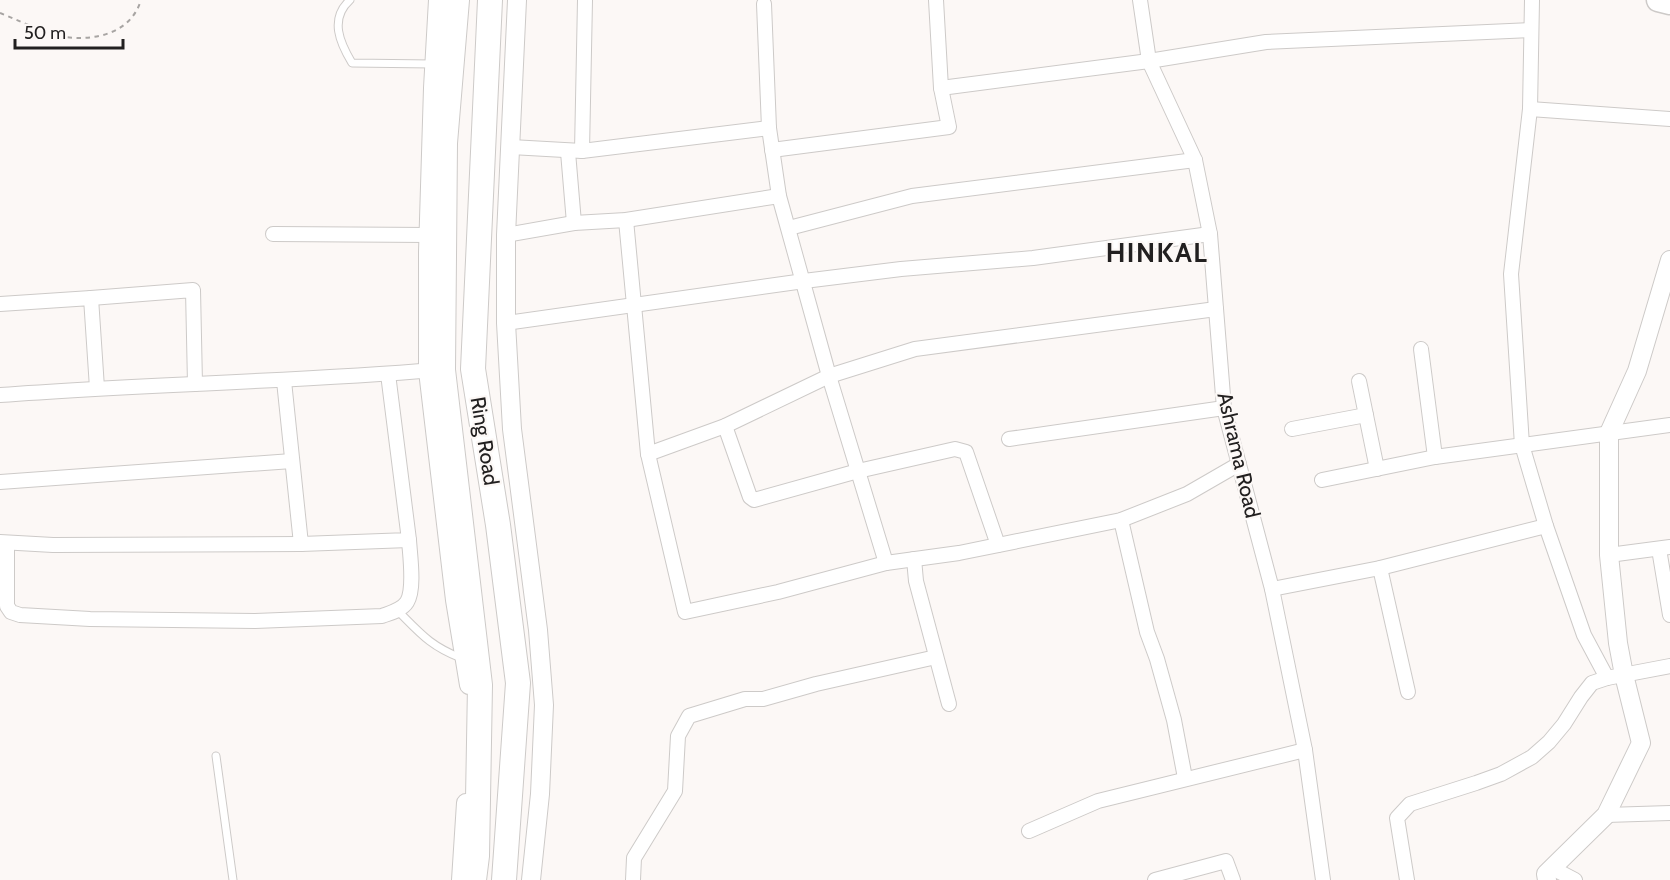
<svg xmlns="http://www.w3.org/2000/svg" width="1670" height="880" font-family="Cabin,sans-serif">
	<rect width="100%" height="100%" fill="#fcf8f6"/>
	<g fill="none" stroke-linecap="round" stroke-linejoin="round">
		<defs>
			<g id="service">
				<path d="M350,0C329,19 340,43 352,63L432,64"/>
				<path d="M397,610C420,633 430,646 461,658"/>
				<polyline points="216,756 233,880"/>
			</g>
			<g id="minor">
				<polyline points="1140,0 1149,61 1195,160 1210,234 1224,408 1272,589 1305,750 1323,880"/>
				<polyline points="1532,0 1530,109 1511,274 1522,445 1546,526 1584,635 1607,678"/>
				<polyline points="764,4 769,128 779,196 829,376 886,563"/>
				<polyline points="941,88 1149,61 1266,42 1531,30"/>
				<polyline points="1530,109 1670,119"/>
				<polyline points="511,147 582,151 769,128"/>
				<polyline points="772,150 949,127 941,88 936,0"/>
				<polyline points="582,151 585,0"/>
				<polyline points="568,152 574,223"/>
				<polyline points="626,220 648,454 685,612 778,592 886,563 959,553 1121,520 1187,494 1239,464"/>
				<polyline points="789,228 912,196 1195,160"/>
				<polyline points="273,234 429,235"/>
				<polyline points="506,235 574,223 626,220 779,196"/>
				<polyline points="91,298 193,290 195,384"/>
				<polyline points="0,304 91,298 97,388"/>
				<polyline points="506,323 804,281 901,269 1033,258 1210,234"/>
				<polyline points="1421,349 1435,457"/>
				<polyline points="284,381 301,544 409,540 388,374"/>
				<polyline points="1359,381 1377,469"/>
				<path d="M0,395C145,384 290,382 435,370"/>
				<polyline points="725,426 750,497 754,500 858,471 955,449 966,452 998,545"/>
				<polyline points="1292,429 1366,415"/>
				<polyline points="1009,439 1224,408"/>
				<polyline points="648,454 725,426 829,376 915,349 1216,309"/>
				<polyline points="1322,480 1435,457 1670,425"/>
				<polyline points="0,482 292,461"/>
				<polyline points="1121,520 1147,632 1157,659 1174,720 1185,778"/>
				<polyline points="0,542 53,545 301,544"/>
				<path d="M7,543V606L11,612L20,615L90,619L255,621L382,616C390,613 402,610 407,602C415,589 410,556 409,540"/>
				<polyline points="1659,549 1670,615"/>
				<polyline points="1609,555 1670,547"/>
				<polyline points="914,559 916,581 949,704"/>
				<polyline points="1380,568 1408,692"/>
				<polyline points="1272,589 1380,568 1546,526"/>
				<polyline points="1606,815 1670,813"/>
				<polyline points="1029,831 1098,801 1305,750"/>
				<polyline points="1552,868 1575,880"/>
				<polyline points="633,880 634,858 675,791 678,736 689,716 745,699 763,699 816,684 936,657"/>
				<polyline points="1155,880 1226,861 1233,880"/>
				<polyline points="1407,880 1397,818 1410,804 1476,783 1501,774 1532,757 1549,742 1564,724 1581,697 1592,683 1607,678 1670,666"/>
			</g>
			<g id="tertiary">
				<polyline points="438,0 433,88 428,252 428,371 455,600 469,685"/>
				<polyline points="517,0 506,235 506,323 512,429 538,630 544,705 540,794 531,880"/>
				<polyline points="461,880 466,803"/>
				<polyline points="1547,880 1546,874 1606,815 1641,743 1624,675 1618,643 1609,555 1609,433 1637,371 1670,260"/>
			</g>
			<polyline id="primary" points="1658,0 1670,3"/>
			<g id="trunk">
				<polyline points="457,0 445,143 443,370 480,685 477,856 474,880"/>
				<polyline points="490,0 473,369 498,525 518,683 504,880"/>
			</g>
		</defs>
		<!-- service casing -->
		<use href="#service" stroke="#cdcac8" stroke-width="9"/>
		<!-- minor casing -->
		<use href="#minor" stroke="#cdcac8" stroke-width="16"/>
		<!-- tertiary casing -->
		<use href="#tertiary" stroke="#cdcac8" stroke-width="20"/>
		<!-- primary casing -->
		<use href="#primary" stroke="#cdcac8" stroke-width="25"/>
		<!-- trunk casing -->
		<use href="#trunk" stroke="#cdcac8" stroke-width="26"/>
		<!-- path -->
		<path stroke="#a8a5a3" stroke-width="2" stroke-dasharray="4.5 4.5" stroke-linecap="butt" d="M0,13C16,19 50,36 65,37C96,41 131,33 141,0"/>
		<!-- service -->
		<use href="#service" stroke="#fff" stroke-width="7"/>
		<!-- minor -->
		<use href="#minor" stroke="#fff" stroke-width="14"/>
		<!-- tertiary -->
		<use href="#tertiary" stroke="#fff" stroke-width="18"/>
		<!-- primary -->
		<use href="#primary" stroke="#fff" stroke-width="22"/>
		<!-- trunk -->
		<use href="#trunk" stroke="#fff" stroke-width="24"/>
	</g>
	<g text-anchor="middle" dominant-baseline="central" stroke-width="4.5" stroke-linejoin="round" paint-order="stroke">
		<!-- street labels -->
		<g font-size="21" fill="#222020" stroke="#fcf8f6">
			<text transform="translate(485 441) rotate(81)">Ring Road</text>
			<text transform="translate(1239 455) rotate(77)">Ashrama Road</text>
		</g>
		<!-- district labels -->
		<g font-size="27" font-weight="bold" letter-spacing="1.5" fill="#222020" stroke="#fcf8f6">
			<text x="1157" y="252">HINKAL</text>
		</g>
	</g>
	<!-- scale -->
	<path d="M15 39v9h108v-9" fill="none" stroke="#222020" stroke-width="3"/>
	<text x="24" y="39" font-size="18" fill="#222020" stroke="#fcf8f6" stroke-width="4.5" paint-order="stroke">50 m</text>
</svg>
